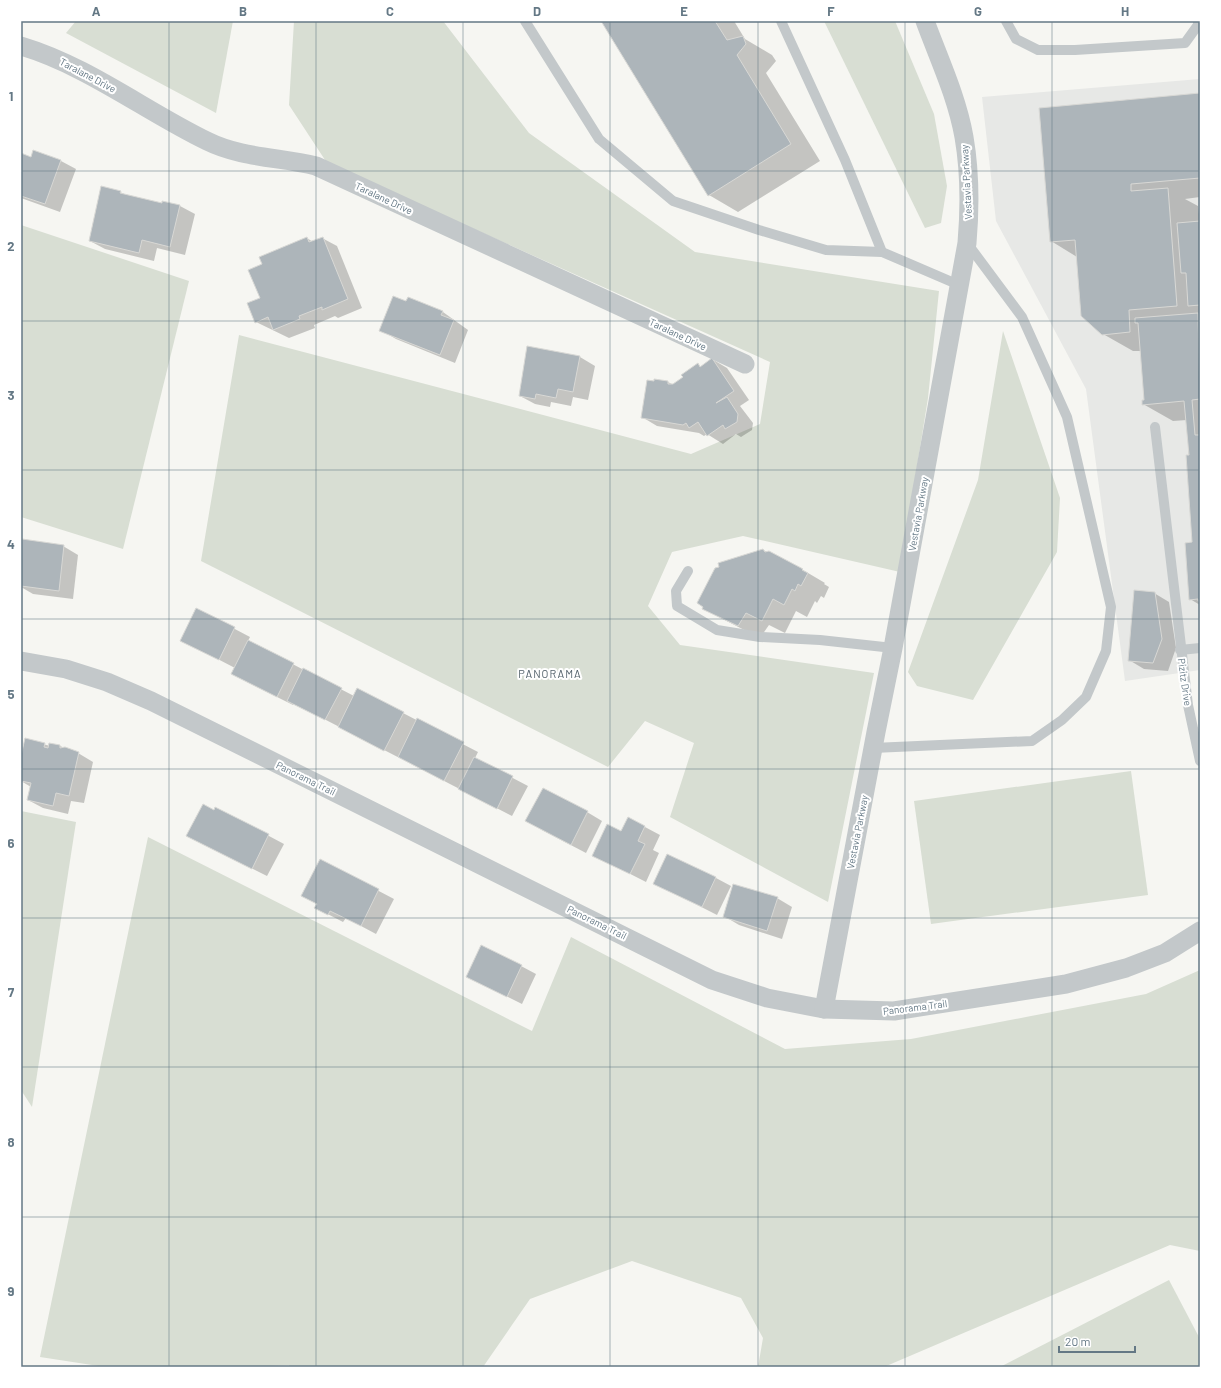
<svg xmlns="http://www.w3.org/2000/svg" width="1221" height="1388" font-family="Barlow,sans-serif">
	<rect width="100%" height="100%" fill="#f6f6f2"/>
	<!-- built -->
	<polygon fill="#e7e8e6" points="1200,79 1200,670 1125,681 1086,389 996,221 982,97"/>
	<!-- green -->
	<g fill="#d8ded3">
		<polygon points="76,21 233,21 216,113 66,33"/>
		<polygon points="294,21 443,21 529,133 695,252 939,291 928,398 900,572 743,536 672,552 648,606 680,645 874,673 828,902 670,817 694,743 645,721 608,767 201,561 239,335 691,454 760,424 770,362 327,163 289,105"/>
		<polygon points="824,21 895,21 934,114 947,186 941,223 925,228"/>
		<polygon points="21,225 189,281 123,549 21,517"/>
		<polygon points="1003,331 1060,498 1057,552 973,700 917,686 908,672 978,480"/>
		<polygon points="1131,771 1148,895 931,924 914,801"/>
		<polygon points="21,811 76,822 32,1107 21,1090"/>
		<polygon points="148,837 532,1031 571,937 785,1049 911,1039 1146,994 1200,970 1200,1251 1170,1245 884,1367 758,1367 763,1338 741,1298 632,1261 530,1299 483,1367 290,1367 289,1365 249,1367 105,1367 40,1357"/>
		<polygon points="1169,1280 1200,1339 1200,1367 1000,1367"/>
	</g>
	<!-- shadow -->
	<g fill="#0003">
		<polygon points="602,21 734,21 745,39 772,55 776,61 766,73 820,161 738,212 709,195"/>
		<polygon points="1200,94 1200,197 1185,199 1198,206 1200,222 1200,605 1190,599 1193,543 1187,420 1173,421 1143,404 1145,401 1141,351 1133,351 1103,334 1077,257 1051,241 1125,100"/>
		<polygon points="34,151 61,161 76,169 60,212 21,198 21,154 31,158"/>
		<polygon points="120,192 128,196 162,204 180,206 195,214 185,255 157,248 154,261 105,249 90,241"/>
		<polygon points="307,238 313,242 322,238 337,246 362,308 338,318 335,316 314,325 315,328 289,338 256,322 261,299 263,265"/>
		<polygon points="408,298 443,312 468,330 455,363 396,339 381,330"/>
		<polygon points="528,347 580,357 595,366 588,400 573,397 571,406 551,402 550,407 535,404 520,396"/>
		<polygon points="712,359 727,368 749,400 740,406 753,423 752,430 741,437 736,434 723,444 707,434 704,436 699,433 657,426 642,417 655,380 668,382 674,385 698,365 701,367"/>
		<polygon points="22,541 63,546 78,555 73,599 33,594 21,587"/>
		<polygon points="763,550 803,570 825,583 824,584 829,587 824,598 821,596 817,603 815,601 807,617 796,611 785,633 769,625 760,638 703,609"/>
		<polygon points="1154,593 1169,602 1176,648 1168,671 1144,669 1129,660"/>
		<polygon points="197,609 250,637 248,641 354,696 403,713 478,752 475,758 528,786 512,816 293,703 293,705 247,682 235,668 181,640"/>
		<polygon points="26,739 50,746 60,746 78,753 93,762 84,803 71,801 68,814 43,808 28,800 31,787 21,781 21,761"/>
		<polygon points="216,808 284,844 267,876 203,844"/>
		<polygon points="587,812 602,821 586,853 542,830"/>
		<polygon points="645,827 660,835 653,850 659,853 646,882 593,855 622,833"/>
		<polygon points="320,860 394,899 376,934 346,918 343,922 316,908 318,904"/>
		<polygon points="716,878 731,886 717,915 654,883"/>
		<polygon points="777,898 792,907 782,939 739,925 724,916"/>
		<polygon points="521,966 536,974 522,1004 468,977"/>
	</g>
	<!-- building -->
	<g fill="#adb5ba" stroke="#d8d8d5">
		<polygon points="601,21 715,21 727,40 743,36 746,44 737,55 791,144 708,196"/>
		<polygon points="1200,93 1200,178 1131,184 1131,191 1168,188 1177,306 1129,310 1130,332 1102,335 1081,316 1075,240 1050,242 1039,108"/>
		<polygon points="33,150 61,160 45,204 21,196 21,153 31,157"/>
		<polygon points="101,186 121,191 120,193 162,203 162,201 180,205 170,247 142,240 139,253 89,241"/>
		<polygon points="1200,221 1200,305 1188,306 1186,273 1181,273 1177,223"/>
		<polygon points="307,237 309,242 323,237 348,299 322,310 322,307 299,316 300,319 273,330 268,317 255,323 247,303 260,298 248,270 262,264 259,257"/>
		<polygon points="393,296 406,301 408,297 443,311 441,315 454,320 440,355 379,331"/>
		<polygon points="1198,313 1200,399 1192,400 1195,435 1200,435 1200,601 1198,601 1198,599 1189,600 1185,543 1192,542 1186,455 1189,455 1184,401 1142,405 1142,400 1144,400 1138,323 1135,323 1135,318"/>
		<polygon points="527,346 580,356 573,392 558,389 556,398 536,394 535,399 519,396"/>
		<polygon points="712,358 734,391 716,403 727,397 738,414 737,422 725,429 723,425 707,436 698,422 689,428 686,423 683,425 641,418 647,380 654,381 654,379 668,381 668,384 673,384 683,377 681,375 698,363 700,367"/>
		<polygon points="22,539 64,545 59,591 21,586"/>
		<polygon points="763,549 765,552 769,551 803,569 802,570 808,573 801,586 798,584 795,591 792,589 784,605 773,599 762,621 746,613 738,626 702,609 703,607 697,603 715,568 719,567 718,563"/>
		<polygon points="1134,590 1155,592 1162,639 1153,663 1128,661"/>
		<polygon points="196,608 235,627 219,660 180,641"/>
		<polygon points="248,640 294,663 277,697 231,674"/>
		<polygon points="303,668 342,688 325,720 287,701"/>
		<polygon points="357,688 404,712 384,751 338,727"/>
		<polygon points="417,718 464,742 444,781 398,757"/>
		<polygon points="25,738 45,743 44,747 48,748 49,743 60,745 60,748 65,747 79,752 69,796 56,793 53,806 27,800 31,783 21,781 21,756"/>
		<polygon points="474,757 513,776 497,809 458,789"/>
		<polygon points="543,788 588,811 571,845 525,821"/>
		<polygon points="203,804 214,810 215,807 269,834 252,869 186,836"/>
		<polygon points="628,817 645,826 638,841 645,844 630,874 592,856 607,824 621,831"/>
		<polygon points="667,854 716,877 702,907 653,884"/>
		<polygon points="320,859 379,889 361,926 330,911 328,915 314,908 317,904 301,896"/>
		<polygon points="733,884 778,897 767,931 723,917"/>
		<polygon points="481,945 522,965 507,997 466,977"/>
	</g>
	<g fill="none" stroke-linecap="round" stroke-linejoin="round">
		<!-- service -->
		<g stroke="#c3c8ca" stroke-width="10">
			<polyline points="525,21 599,139 673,201 759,230 826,250 882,252"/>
			<polyline points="781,21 845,160 882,252 959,285"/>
			<polyline points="1006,21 1016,39 1038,50 1075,50 1185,43 1198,25 1198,21"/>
			<polyline points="1155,427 1188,705 1200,761"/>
			<polyline points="688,571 676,591 677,606 717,630 760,637 820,640 893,648"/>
			<polyline points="1180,650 1200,648"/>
			<polyline points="873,748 1032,741 1062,720 1086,697 1106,651 1111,607 1067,417 1022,317 967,243"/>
		</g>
		<!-- minor -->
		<g stroke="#c3c8ca" stroke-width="19">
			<path d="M21,46C88,66 145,111 207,141C241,158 280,157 316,166L745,364"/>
			<polyline points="21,661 66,669 107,682 151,701 712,980 767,998 824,1009 894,1011 1066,984 1126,968 1165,953 1200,931"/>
			<path d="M824,1009L876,732L893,648L967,243C970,208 970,172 964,137C957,97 939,59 925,21"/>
		</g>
	</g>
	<!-- grid -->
	<path fill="none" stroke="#647885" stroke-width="1" stroke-opacity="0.55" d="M169,21V1367M316,21V1367M463,21V1367M610,21V1367M758,21V1367M905,21V1367M1052,21V1367M21,171H1200M21,321H1200M21,470H1200M21,619H1200M21,769H1200M21,918H1200M21,1067H1200M21,1217H1200"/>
	<g text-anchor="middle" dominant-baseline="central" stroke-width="4" stroke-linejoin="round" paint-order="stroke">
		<!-- street labels -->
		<g font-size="10" fill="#647885" stroke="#fff">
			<text transform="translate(88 75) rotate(28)">Taralane Drive</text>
			<text transform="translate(966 182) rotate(-93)">Vestavia Parkway</text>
			<text transform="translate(384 198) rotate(25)">Taralane Drive</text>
			<text transform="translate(678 334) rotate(25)">Taralane Drive</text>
			<text transform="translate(918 514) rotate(-80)">Vestavia Parkway</text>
			<text transform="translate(1185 682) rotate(82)">Pizitz Drive</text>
			<text transform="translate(306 778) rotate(26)">Panorama Trail</text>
			<text transform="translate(857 832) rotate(-79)">Vestavia Parkway</text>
			<text transform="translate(597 922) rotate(26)">Panorama Trail</text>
			<text transform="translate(915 1007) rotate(-7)">Panorama Trail</text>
		</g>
		<!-- neighbourhood labels -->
		<g font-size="11" letter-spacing="1" fill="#52616a" stroke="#fff">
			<text x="550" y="673">PANORAMA</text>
		</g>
	</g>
	<!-- border -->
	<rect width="1221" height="1388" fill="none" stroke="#ffffff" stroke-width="44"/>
	<!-- scale -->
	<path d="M1059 1346v6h76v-6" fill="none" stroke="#647885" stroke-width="2"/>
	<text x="1065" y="1346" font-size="12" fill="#647885" stroke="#ffffff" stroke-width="3" paint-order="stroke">20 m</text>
	<rect x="22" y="22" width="1177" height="1344" fill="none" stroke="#647885" stroke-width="1.5"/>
	<g font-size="13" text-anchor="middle" font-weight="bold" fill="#647885">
		<text x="96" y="16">A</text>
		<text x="243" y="16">B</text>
		<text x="390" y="16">C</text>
		<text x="537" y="16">D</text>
		<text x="684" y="16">E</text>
		<text x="831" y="16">F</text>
		<text x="978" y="16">G</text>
		<text x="1125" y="16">H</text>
		<text x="11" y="101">1</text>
		<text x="11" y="251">2</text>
		<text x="11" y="400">3</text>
		<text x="11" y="549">4</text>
		<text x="11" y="699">5</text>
		<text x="11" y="848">6</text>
		<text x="11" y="997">7</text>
		<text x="11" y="1147">8</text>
		<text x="11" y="1296">9</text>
	</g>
</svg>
